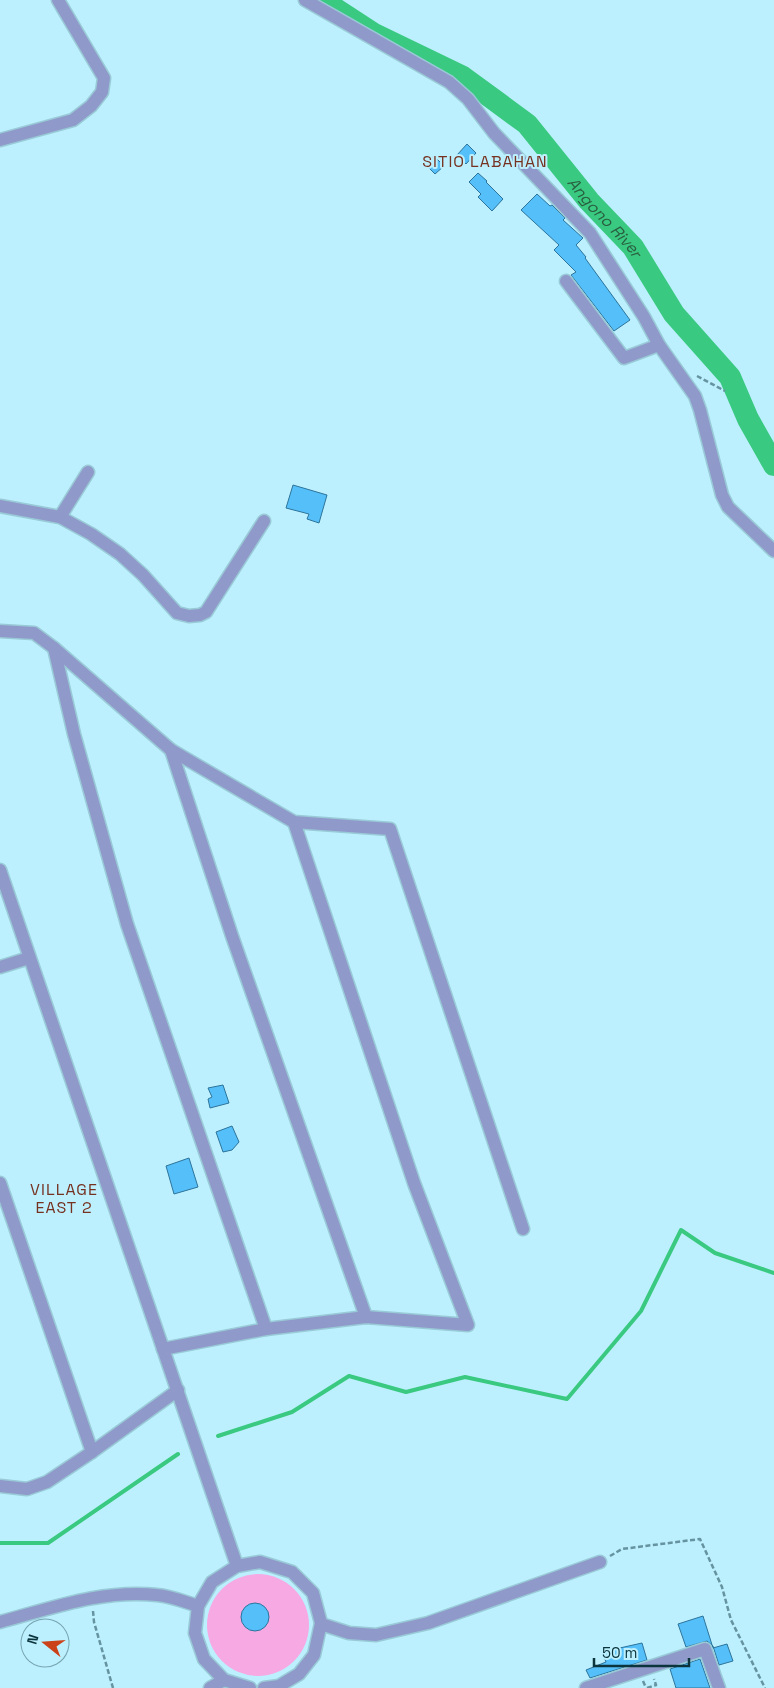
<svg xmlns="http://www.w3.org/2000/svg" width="774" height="1688" font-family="'Space Grotesk',sans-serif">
	<rect width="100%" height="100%" fill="#bdf0fe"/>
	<!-- green -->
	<circle fill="#f7a9e3" cx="258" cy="1625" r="51"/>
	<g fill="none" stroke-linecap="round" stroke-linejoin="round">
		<!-- stream -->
		<g stroke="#3ac980" stroke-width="4">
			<polyline points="218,1436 292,1412 349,1376 406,1392 465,1377 567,1399 641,1311 681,1230 715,1253 774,1273"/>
			<polyline points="0,1543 48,1543 178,1454"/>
		</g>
		<!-- river -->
		<path stroke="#3ac980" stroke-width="22" id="s1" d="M322,0L374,34L463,77L527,124L589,201L633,247L674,314L730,377L748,419L774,465"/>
	</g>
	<!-- building -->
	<g fill="#55bffa" stroke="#2c749b">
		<polygon points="467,144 476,153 466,164 457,155"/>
		<polygon points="434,156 444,166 435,174 425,164"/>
		<polygon points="478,173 487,181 486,182 503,199 492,211 478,197 481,194 469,182"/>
		<polygon points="537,194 550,206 552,205 565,218 563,220 583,238 576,245 586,257 585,258 630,320 614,331 571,275 576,272 554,250 559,245 521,210"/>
		<polygon points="293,485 327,495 319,523 307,519 309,514 286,508"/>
		<polygon points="223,1085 229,1103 210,1108 208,1099 212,1097 208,1088"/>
		<polygon points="232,1126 239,1142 232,1150 223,1152 216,1132"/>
		<polygon points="189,1158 198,1187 174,1194 166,1166"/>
		<circle cx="255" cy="1617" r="14"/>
		<polygon points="703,1616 713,1648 727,1644 733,1661 719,1665 713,1646 707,1641 686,1647 678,1624"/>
		<polygon points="642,1643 647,1660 590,1678 586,1670 606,1662 602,1652"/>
		<polygon points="700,1659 710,1688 676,1688 670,1669"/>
	</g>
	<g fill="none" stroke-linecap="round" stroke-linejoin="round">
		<defs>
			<g id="minor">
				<polyline points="305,0 449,82 468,99 494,133 590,233 644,317 659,345 695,396 700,410 722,495 728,507 774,551"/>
				<polyline points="0,140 73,120 91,106 102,92 104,78 58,0"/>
				<polyline points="566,281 624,358 659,345"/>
				<polyline points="0,506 60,517 91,534 120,554 143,575 177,613 189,616 200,615 206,612 264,521"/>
				<polyline points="60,517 88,472"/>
				<polyline points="0,631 34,633 54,648 171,750 294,822 390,829 523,1229"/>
				<polyline points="54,648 74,734 127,924 266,1329"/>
				<polyline points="171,750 232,936 366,1317"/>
				<polyline points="0,870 237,1566"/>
				<polyline points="0,967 29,958"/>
				<polyline points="0,1183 92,1452"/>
				<polyline points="163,1349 266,1329 366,1317 468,1325 414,1183 294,822"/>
				<polyline points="0,1486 27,1489 47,1482 92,1452 178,1390"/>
				<path d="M0,1622C52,1608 103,1589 157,1595C171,1596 185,1602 198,1606"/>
				<polyline points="321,1624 349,1633 376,1635 428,1623 600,1562"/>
				<polyline points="210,1688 224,1680"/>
				<polyline points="250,1688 224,1680 204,1659 195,1633 198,1606 212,1582 237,1566 260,1562 292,1572 313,1593 321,1623 314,1655 299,1674 279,1686 264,1688"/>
				<polyline points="586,1688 705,1649 719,1688"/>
			</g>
		</defs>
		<!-- minor casing -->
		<use href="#minor" stroke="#99cad7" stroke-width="15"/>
		<!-- path -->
		<g stroke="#65939f" stroke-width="2.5" stroke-dasharray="5 2.5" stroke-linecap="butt">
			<polyline points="697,376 725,391"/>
			<polyline points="610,1556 622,1549 700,1539 722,1587 731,1620 765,1688"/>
			<polyline points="93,1611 94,1622 113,1688"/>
			<polyline points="643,1681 646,1688"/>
			<polyline points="647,1688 656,1685 654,1679"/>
		</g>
		<!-- minor -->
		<use href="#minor" stroke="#909aca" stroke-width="12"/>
	</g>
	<g text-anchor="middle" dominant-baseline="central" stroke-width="4" stroke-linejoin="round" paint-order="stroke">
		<!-- neighbourhood labels -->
		<g font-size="16" letter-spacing="1" fill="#763220" stroke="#bdf0fe">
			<text x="485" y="161">SITIO LABAHAN</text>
			<text x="64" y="1189">VILLAGE<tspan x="64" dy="18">EAST 2</tspan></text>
		</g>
		<!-- water labels -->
		<g font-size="16" font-style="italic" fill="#295e40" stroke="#bdf0fe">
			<text stroke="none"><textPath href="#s1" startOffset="362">Angono River</textPath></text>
		</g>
	</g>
	<!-- north arrow -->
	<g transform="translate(45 1643) rotate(287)"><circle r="24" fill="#bdf0fe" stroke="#76a5b1"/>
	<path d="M0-4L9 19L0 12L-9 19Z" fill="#cb4219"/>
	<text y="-8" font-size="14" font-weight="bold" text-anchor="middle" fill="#0b343d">N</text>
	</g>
	<!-- scale -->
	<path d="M594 1658v8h95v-8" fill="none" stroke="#0b343d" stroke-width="2.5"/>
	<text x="602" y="1658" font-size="15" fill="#0b343d" stroke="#bdf0fe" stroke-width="4" paint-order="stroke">50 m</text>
</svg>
